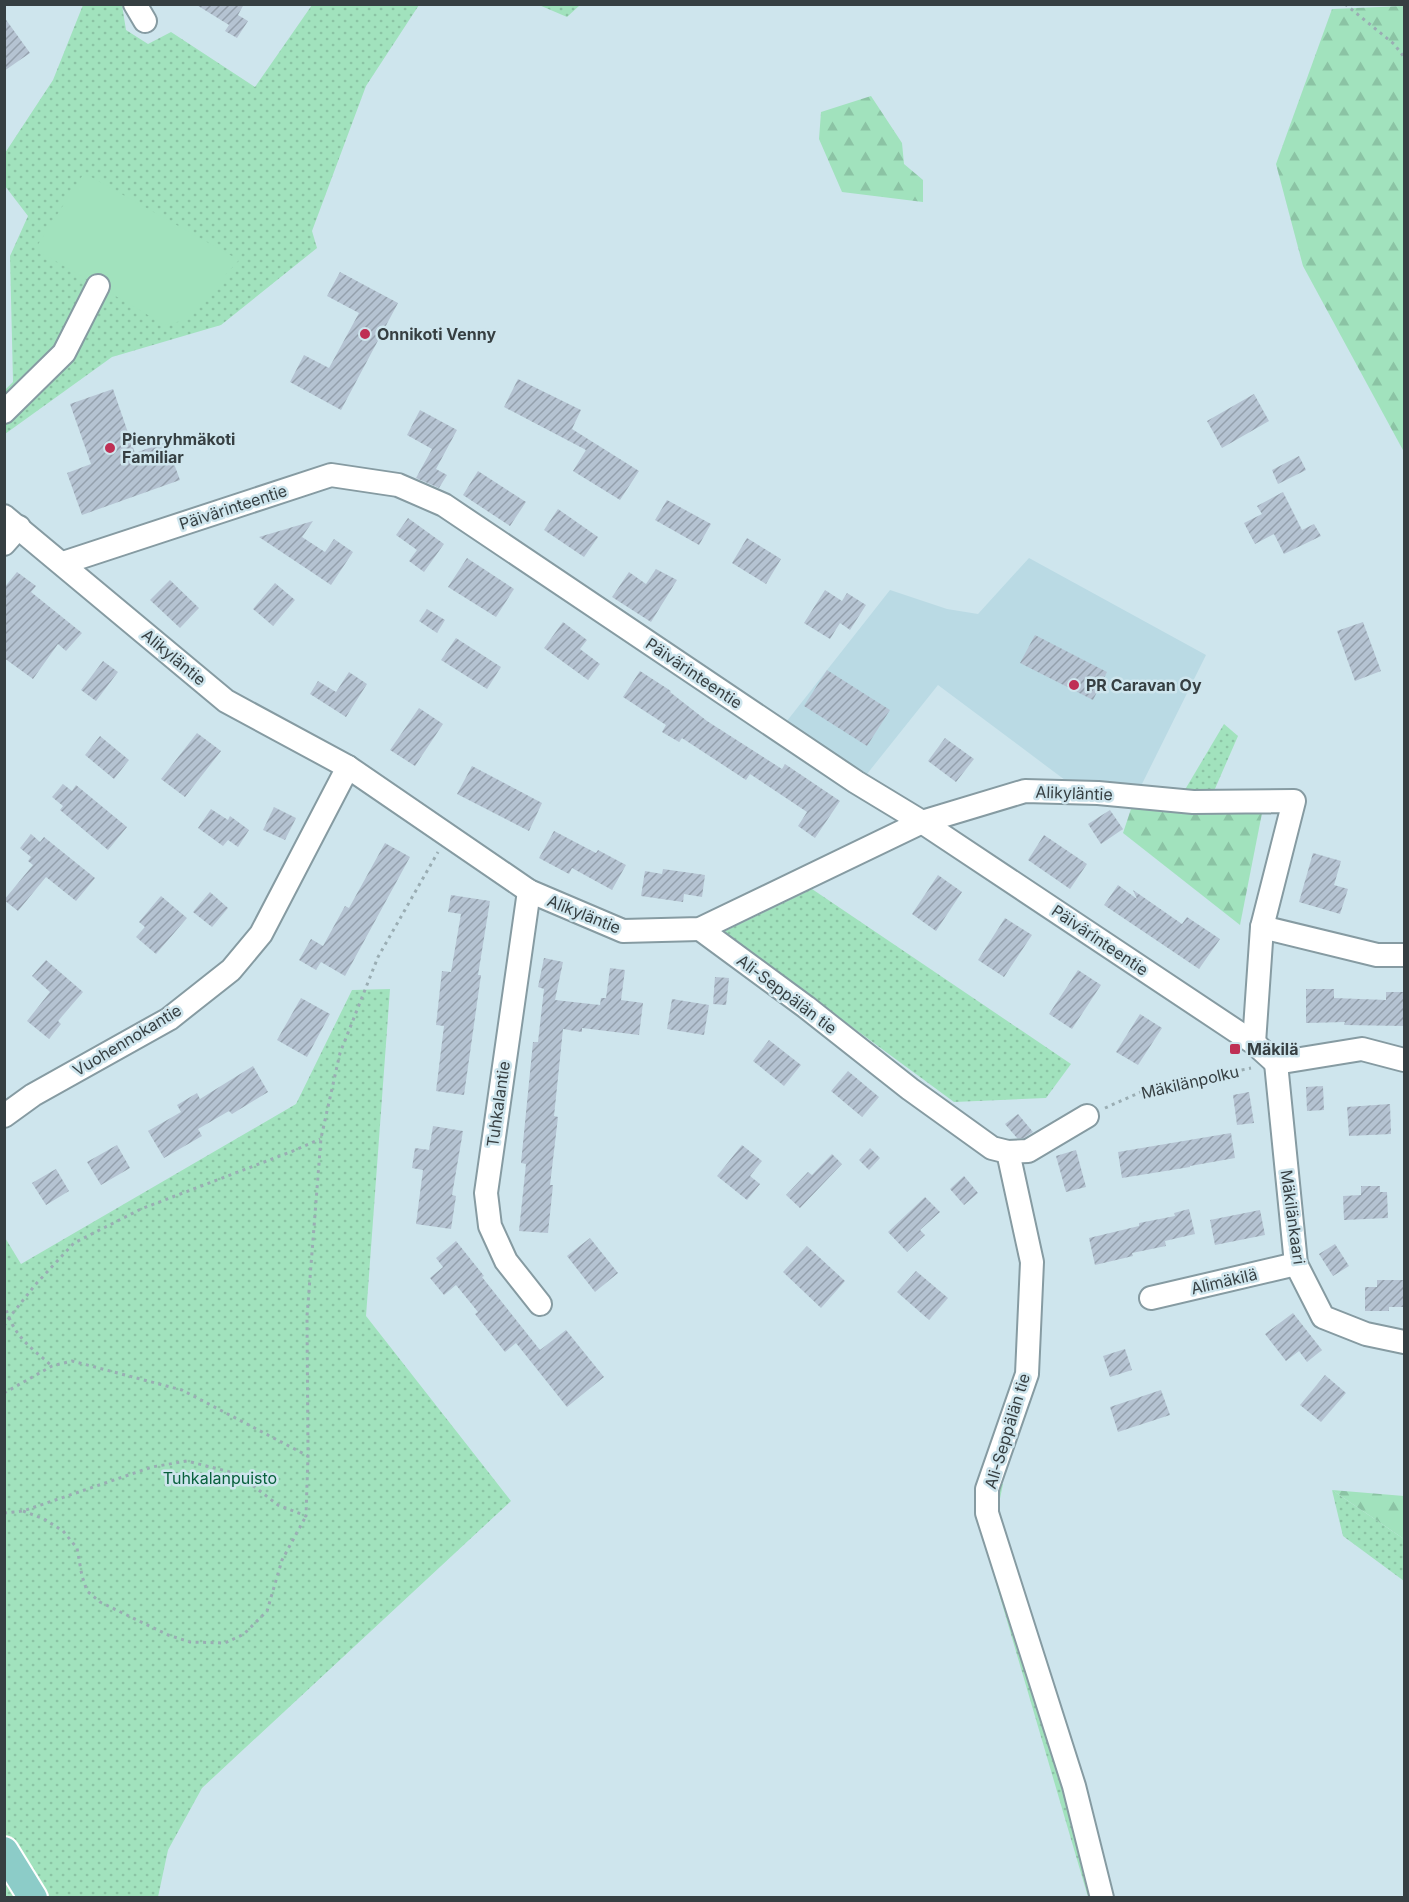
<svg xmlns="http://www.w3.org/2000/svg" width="1409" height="1902" font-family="Inter,sans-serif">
	<defs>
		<pattern id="green-dots" width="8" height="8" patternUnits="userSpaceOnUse" patternTransform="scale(1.5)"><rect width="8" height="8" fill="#a1e2bd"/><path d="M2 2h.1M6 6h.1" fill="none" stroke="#8bc3a4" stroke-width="1.8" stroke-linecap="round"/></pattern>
		<pattern id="forest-firs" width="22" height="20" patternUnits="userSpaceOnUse" patternTransform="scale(1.5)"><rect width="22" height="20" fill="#a1e2bd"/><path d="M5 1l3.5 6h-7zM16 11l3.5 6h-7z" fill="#8bc3a4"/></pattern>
		<pattern id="building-hatch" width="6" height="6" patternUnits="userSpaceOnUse" patternTransform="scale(1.5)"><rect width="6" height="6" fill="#b5c3d2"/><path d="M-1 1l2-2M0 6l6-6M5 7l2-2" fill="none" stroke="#94a0ac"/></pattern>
	</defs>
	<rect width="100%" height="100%" fill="#cee5ed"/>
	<!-- built -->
	<polygon fill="#badae4" points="1029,558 1206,655 1140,788 1065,780 938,685 863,779 783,726 890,590 947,609 978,614"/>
	<!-- green -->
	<g fill="url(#green-dots)">
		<polygon points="83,5 122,5 126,30 148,44 171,32 255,87 312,5 419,5 366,86 312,231 317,248 221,325 112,357 5,434 5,390 13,382 10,256 28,216 5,186 5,153 53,80"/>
		<polygon points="539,5 580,5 567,17"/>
		<polygon points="1224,724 1238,736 1207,807 1183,793"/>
		<polygon points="812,889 1071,1064 1046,1098 954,1102 723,932"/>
		<polygon points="390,989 366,1316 511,1501 202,1788 168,1850 158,1897 5,1897 4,1236 21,1264 296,1104 352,990"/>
		<polygon points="1003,1484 996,1518 1112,1897 1088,1897 978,1522 976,1486"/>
		<polygon points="1332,1490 1404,1539 1404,1581 1343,1536"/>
	</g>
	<!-- forest -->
	<g fill="url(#forest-firs)">
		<polygon points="1404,6 1404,452 1303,266 1276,164 1332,9"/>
		<polygon points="871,96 902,143 904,164 923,180 923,202 842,192 819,139 821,112"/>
		<polygon points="1135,797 1263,808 1240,925 1123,833"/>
		<polygon points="1332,1490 1404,1496 1404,1539"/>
	</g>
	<!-- pitch -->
	<polygon fill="#a1e2bd" points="84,173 239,260 185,320 165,325 35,249"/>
	<!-- building -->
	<g fill="url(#building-hatch)">
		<polygon points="195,4 244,4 238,15 248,21 237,38 225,31 229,25"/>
		<polygon points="4,17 30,53 4,71"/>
		<polygon points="340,272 398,303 341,410 290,382 304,355 329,368 359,313 327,296"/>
		<polygon points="518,379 581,410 572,429 639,471 620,500 573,471 586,450 504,407"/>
		<polygon points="113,389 135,453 166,442 180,480 82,515 67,473 91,464 70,404"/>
		<polygon points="1254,394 1269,421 1222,448 1207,421"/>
		<polygon points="420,410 457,430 436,469 447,475 439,488 416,478 432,449 407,435"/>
		<polygon points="1299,456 1306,470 1278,484 1272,470"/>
		<polygon points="478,471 526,502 510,526 463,495"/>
		<polygon points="1283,492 1302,530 1314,524 1321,536 1284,554 1274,534 1255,544 1244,523 1262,514 1257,506"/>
		<polygon points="667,500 711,524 699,545 655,520"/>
		<polygon points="558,509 598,537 584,557 544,530"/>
		<polygon points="408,518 444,544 424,572 409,561 417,550 396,535"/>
		<polygon points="313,521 302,537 325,552 334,539 353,552 331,585 259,537"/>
		<polygon points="747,538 781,559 766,584 732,563"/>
		<polygon points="467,558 514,589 496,617 448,587"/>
		<polygon points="656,569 677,580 651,622 612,597 629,572 646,584"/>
		<polygon points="17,572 36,586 31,592 82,633 66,651 58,644 33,679 4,658 4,588"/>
		<polygon points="170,580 199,608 180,628 150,600"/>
		<polygon points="275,583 295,600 273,626 253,609"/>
		<polygon points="825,590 842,601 847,593 866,605 850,630 840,623 830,639 804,623"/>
		<polygon points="427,609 445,620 437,633 419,621"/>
		<polygon points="563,622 587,640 580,649 600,664 588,680 544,648"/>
		<polygon points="1363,622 1381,671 1355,681 1337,631"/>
		<polygon points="1035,635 1107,672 1093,700 1020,663"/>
		<polygon points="456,638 501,667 487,689 441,660"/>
		<polygon points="103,661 118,672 96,701 81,690"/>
		<polygon points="827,670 890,710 867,746 804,706"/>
		<polygon points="640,671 671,691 670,692 707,721 782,769 785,764 840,801 815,838 798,826 807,812 750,774 746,780 682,738 679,742 662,732 666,725 623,697"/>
		<polygon points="349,672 367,684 346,717 310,694 318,681 336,692"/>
		<polygon points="419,708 443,724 415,766 390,750"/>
		<polygon points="197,733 221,751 185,797 161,779"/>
		<polygon points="100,736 129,760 114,779 85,755"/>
		<polygon points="945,738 974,759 956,782 928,761"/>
		<polygon points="472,766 542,803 529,831 457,794"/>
		<polygon points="63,784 72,791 76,785 127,827 108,850 60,810 63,806 52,797"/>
		<polygon points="274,807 296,818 285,840 263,830"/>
		<polygon points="211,809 228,820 230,816 249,830 238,847 228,840 223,846 198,828"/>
		<polygon points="1110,810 1123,829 1101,844 1088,824"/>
		<polygon points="554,831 596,853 598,850 626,865 612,890 572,868 569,874 539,858"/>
		<polygon points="31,834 40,842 44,837 95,878 76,901 46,877 18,911 4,900 33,865 28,861 31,857 20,848"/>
		<polygon points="1044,835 1087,864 1070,889 1028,860"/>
		<polygon points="385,843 410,857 345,976 321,962 316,970 299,960 311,939 323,946 345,906 349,908"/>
		<polygon points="1313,853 1341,861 1334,885 1348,889 1340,914 1299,902"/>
		<polygon points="663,869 705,875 702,897 684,894 683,902 641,896 645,871 662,874"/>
		<polygon points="938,875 962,892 936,931 912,914"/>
		<polygon points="1118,885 1137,899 1133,890 1182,924 1187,917 1220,939 1199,969 1104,905"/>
		<polygon points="210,892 228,908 212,927 193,912"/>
		<polygon points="451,895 490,901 478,975 481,975 464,1095 436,1091 444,1026 436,1025 442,971 451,972 461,914 448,912"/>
		<polygon points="161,896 187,918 156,954 136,937 145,927 139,922"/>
		<polygon points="1005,918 1032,935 1004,977 978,960"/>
		<polygon points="544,958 563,962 555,1000 600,1005 601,998 606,998 610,968 625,970 621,1000 643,1003 639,1035 582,1028 582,1032 563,1029 554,1116 558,1117 550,1185 553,1185 548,1233 519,1231 526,1164 521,1163 533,1042 538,1042 544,989 538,987"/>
		<polygon points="46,960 83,992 58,1021 61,1024 49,1039 27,1021 50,992 32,976"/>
		<polygon points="1078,970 1101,985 1072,1029 1049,1014"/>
		<polygon points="715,977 729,978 726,1005 713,1004"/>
		<polygon points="1306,989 1334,989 1334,998 1386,1000 1386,992 1404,992 1404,1026 1344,1025 1345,1022 1306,1023"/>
		<polygon points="301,998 330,1014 307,1057 277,1040"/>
		<polygon points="672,999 709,1005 704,1035 667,1029"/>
		<polygon points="1140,1014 1162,1028 1138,1065 1116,1052"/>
		<polygon points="769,1040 801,1065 784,1086 753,1061"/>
		<polygon points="253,1066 268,1092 232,1114 229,1111 198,1129 202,1136 164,1158 148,1131 181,1112 177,1105 197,1093 200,1099"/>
		<polygon points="848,1071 879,1097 862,1117 831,1091"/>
		<polygon points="1323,1086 1324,1110 1307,1111 1306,1087"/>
		<polygon points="1249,1092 1254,1123 1237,1125 1233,1095"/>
		<polygon points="1390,1104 1391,1134 1349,1136 1347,1107"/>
		<polygon points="1018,1114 1033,1132 1024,1138 1017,1138 1005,1124"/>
		<polygon points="433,1126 463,1131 452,1195 456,1196 451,1229 416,1224 423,1170 412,1168 415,1148 429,1150"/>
		<polygon points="1231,1133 1235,1158 1190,1166 1190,1167 1122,1178 1118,1152"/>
		<polygon points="117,1145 130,1168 101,1185 87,1162"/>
		<polygon points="742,1145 762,1161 750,1176 760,1184 747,1200 717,1176"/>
		<polygon points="870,1148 880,1158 869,1170 859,1160"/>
		<polygon points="1076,1150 1086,1187 1066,1192 1056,1156"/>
		<polygon points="832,1154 842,1164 800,1208 786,1195 808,1172 812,1175"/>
		<polygon points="56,1169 69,1191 46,1205 32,1183"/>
		<polygon points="964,1176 978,1193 964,1205 950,1189"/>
		<polygon points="1361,1186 1380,1186 1380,1192 1387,1192 1388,1218 1344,1220 1343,1196 1361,1195"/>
		<polygon points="925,1197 940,1212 920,1230 925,1235 907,1252 888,1232"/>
		<polygon points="1189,1209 1195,1234 1165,1241 1166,1246 1132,1253 1133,1256 1095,1265 1089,1238 1139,1226 1139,1223 1175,1216 1174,1213"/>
		<polygon points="1260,1210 1265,1235 1215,1245 1210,1220"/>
		<polygon points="590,1238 618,1273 595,1292 567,1256"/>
		<polygon points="456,1241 484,1276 482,1277 540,1350 566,1330 604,1377 567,1407 516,1343 505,1352 475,1314 478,1312 456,1285 444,1295 430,1278 443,1267 436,1258"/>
		<polygon points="1335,1244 1349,1266 1333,1276 1319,1254"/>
		<polygon points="807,1246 845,1281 821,1308 783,1272"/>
		<polygon points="916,1271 948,1298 929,1320 897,1292"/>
		<polygon points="1377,1280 1404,1280 1404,1307 1389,1307 1389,1311 1365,1311 1365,1287 1377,1287"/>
		<polygon points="1293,1313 1322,1350 1307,1362 1299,1351 1286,1361 1265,1334"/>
		<polygon points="1125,1349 1132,1370 1110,1377 1103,1356"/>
		<polygon points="1325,1375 1346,1393 1321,1422 1300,1405"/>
		<polygon points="1161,1390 1170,1415 1118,1432 1110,1407"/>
	</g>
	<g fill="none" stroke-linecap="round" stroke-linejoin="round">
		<defs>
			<g id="minor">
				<polyline points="135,4 145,21"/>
				<polyline points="4,412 64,353 98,286"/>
				<polyline points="4,516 226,701 348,767 529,891 623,931 700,929 922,822 1025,791 1098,793 1193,802 1294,801 1262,927 1254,1043"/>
				<polyline points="4,544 19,527"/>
				<polyline points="63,563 331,475 398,485 444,505 856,782 922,822 1254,1043 1276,1063"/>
				<polyline points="529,891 486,1193 490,1226 506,1261 540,1304"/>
				<polyline points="1262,927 1377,955 1404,955"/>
				<polyline points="700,929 806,1007 910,1089 992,1148 1008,1152 1028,1151 1087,1116"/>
				<polyline points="1276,1063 1296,1264 1323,1317 1366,1334 1404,1342"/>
				<polyline points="1276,1063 1362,1049 1404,1060"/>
				<polyline points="4,1116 33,1095 169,1019 231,970 261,934 348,767"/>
				<polyline points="1008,1152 1032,1262 1027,1374 987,1489 987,1513 1074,1786 1102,1898"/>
				<polyline points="1151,1298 1296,1264"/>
			</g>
			<polyline id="major" points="4,1851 33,1898"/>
		</defs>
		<!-- minor casing -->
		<use href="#minor" stroke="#869ba2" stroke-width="26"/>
		<!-- major casing -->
		<use href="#major" stroke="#fff" stroke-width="32"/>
		<!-- path -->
		<g stroke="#9aadb3" stroke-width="3" stroke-dasharray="3 4.5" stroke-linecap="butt">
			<polyline points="1345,4 1394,44 1404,57"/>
			<polyline points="1105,1108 1143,1091 1251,1068"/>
			<path d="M4,1303C14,1337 27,1344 52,1366"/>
			<polyline points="4,1326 9,1318 35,1285 74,1243 141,1209 293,1151 320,1139"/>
			<polyline points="4,1393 52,1366 72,1361 182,1390 308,1456"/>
			<polyline points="23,1511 44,1519 63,1531 77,1548 82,1576 87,1591 100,1602 168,1635 190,1642 225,1643 244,1634 267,1611 282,1560 306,1516"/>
			<polyline points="4,1513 23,1511 152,1467 187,1461 238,1474 278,1505 306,1516 308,1456 307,1316 321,1138 340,1053 378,957 438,852"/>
		</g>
		<!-- minor -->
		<use href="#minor" stroke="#fff" stroke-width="22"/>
		<!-- major -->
		<use href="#major" stroke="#8cccc8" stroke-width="28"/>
	</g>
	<!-- markers -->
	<g fill="#bf2f54" stroke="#cee5ed" stroke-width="2">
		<circle cx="365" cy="334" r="6"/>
		<circle cx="110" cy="448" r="6"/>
		<circle cx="1074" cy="685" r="6"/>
		<rect x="1229" y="1043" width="12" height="12" rx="3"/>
	</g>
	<g text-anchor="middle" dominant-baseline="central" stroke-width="5" stroke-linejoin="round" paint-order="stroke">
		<!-- poi labels -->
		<g font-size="16" font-weight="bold" fill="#363f42" stroke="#cee5ed" text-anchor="start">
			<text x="377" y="334">Onnikoti Venny</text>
			<text x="122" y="439">Pienryhmäkoti<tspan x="122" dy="18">Familiar</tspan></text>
			<text x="1086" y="685">PR Caravan Oy</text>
			<text x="1247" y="1049">Mäkilä</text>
		</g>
		<!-- street labels -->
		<g font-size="16" fill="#363f42" stroke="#cee5ed">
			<text transform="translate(233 507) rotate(-18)">Päivärinteentie</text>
			<text transform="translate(174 657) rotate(40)">Alikyläntie</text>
			<text transform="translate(694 673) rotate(34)">Päivärinteentie</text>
			<text transform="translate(1074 793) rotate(2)">Alikyläntie</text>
			<text transform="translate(584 914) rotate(22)">Alikyläntie</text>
			<text transform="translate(1100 940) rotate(34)">Päivärinteentie</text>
			<text transform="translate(787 994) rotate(37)">Ali-Seppälän tie</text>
			<text transform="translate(127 1040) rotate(-31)">Vuohennokantie</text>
			<text transform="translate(1190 1082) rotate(-13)">Mäkilänpolku</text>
			<text transform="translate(498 1104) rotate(-82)">Tuhkalantie</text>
			<text transform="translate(1293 1217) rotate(82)">Mäkilänkaari</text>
			<text transform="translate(1224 1281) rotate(-13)">Alimäkilä</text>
			<text transform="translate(1007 1431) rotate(-73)">Ali-Seppälän tie</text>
		</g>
		<!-- park labels -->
		<g font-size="16" fill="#08603c" stroke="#cee5ed">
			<text x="220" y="1478">Tuhkalanpuisto</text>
		</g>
	</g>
	<!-- border -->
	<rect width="1409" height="1902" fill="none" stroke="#363f42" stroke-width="12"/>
</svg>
